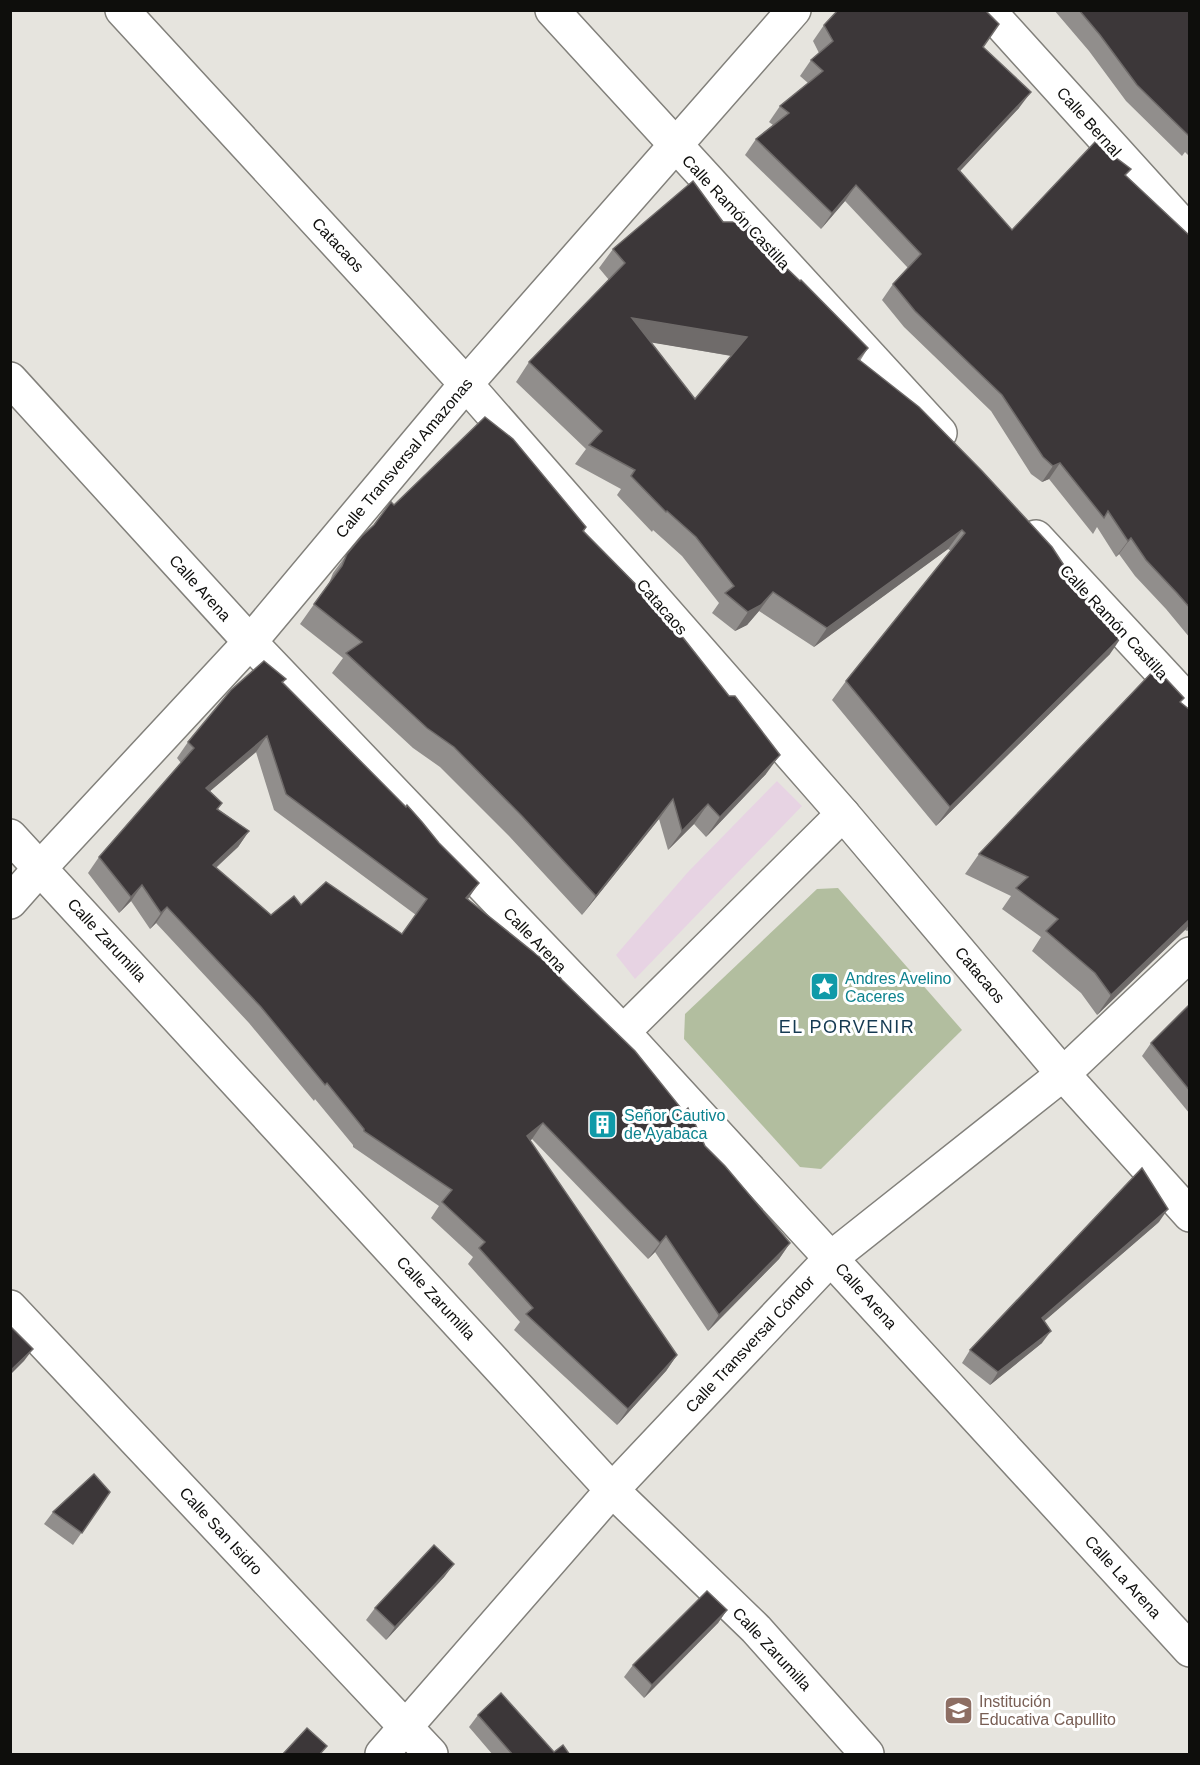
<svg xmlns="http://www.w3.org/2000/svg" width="1200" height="1765" font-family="Helvetica,sans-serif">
	<rect width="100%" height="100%" fill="#e6e4de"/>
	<!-- education -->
	<polygon fill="#e7d3e3" points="777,781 802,806 635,979 616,955 688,872"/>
	<!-- green -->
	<polygon fill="#b2be9f" points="838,888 962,1030 821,1169 800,1167 684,1039 685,1014 817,889"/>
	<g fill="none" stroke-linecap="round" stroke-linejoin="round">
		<defs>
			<g id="minor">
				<polyline points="122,10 466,384 843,814 1063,1074 1190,1215"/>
				<polyline points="552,10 940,433"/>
				<polyline points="988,10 1190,233"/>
				<polyline points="10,379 250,642 623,1032 1190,1650"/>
				<polyline points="1036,537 1190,703"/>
				<polyline points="10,836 612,1490 756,1629 867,1754"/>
				<polyline points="10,902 41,867 250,642 466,384 794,10"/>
				<polyline points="623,1032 843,814"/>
				<polyline points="10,1307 431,1754"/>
				<polyline points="382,1754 612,1490 831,1258 1063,1074 1190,954"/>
			</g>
		</defs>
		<!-- minor casing -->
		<use href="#minor" stroke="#82807b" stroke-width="36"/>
		<!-- minor -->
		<use href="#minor" stroke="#fff" stroke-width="33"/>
	</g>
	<!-- wall -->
	<g fill="#918e8c" fill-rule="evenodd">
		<polygon points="1054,10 1190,10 1190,157 1185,152 1182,156 1126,101 1089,51"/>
		<polygon points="824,25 983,47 1019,108 960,171 1012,230 1126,176 1190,236 1190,638 1166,609 1135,576 1119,554 1116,557 1097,527 1093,534 1049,479 1042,482 1031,474 991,411 904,327 882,300 893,284 908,268 845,201 821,229 745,155 756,139 773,125 769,122 780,106 808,83 800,76 811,60 819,53 813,41"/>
		<path d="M723,222L773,255L868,348L860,361L1110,654L936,826L832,700L846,681L951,551L948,549L814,647L759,611L747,625L735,631L712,613L719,603L682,556L653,530L652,532L617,495L621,489L575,464L586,449L516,382L529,362L609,280L599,268L613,249ZM651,342L731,356L695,399Z"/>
		<polygon points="394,505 586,527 584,531 679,628 677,631 766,774 706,837 694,824 668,850 659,819 582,915 509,836 440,767 413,748 332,673 343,658 300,624 329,583 333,573 347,554"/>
		<path d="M286,679L283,683L468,899L562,980L705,1146L790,1243L779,1259L708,1331L655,1252L648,1259L532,1139L530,1141L677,1355L666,1371L617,1425L514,1330L520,1322L468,1264L473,1257L431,1218L439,1206L353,1147V1145L315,1099L314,1101L249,1023L156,923L150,929L131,901L119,913L88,873L99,857L181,763L177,758L188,742ZM256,752L274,810L416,915L402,934L301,905L271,915L216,868L238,847L249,831L218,809L222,803L210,791Z"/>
		<polygon points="1181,703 1190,710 1190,929 1187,931 1185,930 1097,1015 1081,993 1032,951 1041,937 1002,909 1011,896 965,874 979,854"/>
		<polygon points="1190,1004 1190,1114 1142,1056 1151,1043"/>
		<polygon points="1159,1222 1044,1321 1042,1343 990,1385 962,1363 970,1350"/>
		<polygon points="110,1492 73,1545 44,1524 53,1512"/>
		<polygon points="445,1576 386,1640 366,1620 375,1608"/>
		<polygon points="727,1610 718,1623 644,1698 624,1677 633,1665"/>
		<polygon points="478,1715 554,1752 570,1755 493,1755 469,1727"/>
	</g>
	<!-- shaded-wall -->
	<g fill="#6f6b6a">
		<polygon points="1031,92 1019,108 947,185 958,169"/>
		<polygon points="856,185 845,201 821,229 832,213"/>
		<polygon points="632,318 747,337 733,356 618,337"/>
		<polygon points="1060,463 1049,479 1042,482 1053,466"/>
		<polygon points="962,530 948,549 814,647 827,628"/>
		<polygon points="1131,538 1119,554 1116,557 1128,541"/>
		<polygon points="773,592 759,611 747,625 735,631 748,612"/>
		<polygon points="1123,635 1110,654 936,826 950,807"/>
		<polygon points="267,736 256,752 195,804 206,788"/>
		<polygon points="780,755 766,774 706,837 720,817"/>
		<polygon points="673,799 659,819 582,915 596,896"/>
		<polygon points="708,804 694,824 668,850 682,831"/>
		<polygon points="249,831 238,847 201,881 213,865"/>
		<polygon points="479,883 468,899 466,898"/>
		<polygon points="142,885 131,901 119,913 131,897"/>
		<polygon points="167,907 156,923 150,929 161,913"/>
		<polygon points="1190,919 1190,924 1185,930 1097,1015 1111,995"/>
		<polygon points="543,1123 532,1139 516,1152 527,1136"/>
		<polygon points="1168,1209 1159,1222 1033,1331 1042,1318"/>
		<polygon points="666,1236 655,1252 648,1259 660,1243"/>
		<polygon points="790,1243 779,1259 708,1331 719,1315"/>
		<polygon points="1051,1331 1042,1343 990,1385 998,1372"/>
		<polygon points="33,1349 24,1361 10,1375 10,1371"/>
		<polygon points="677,1355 666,1371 617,1425 628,1409"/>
		<polygon points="454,1564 445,1576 386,1640 395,1627"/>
		<polygon points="727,1610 718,1623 644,1698 652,1685"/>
	</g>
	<!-- building -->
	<g fill="#3c3739" stroke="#6f6b6a" stroke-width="1.5" fill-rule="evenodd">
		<polygon points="838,10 985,10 999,24 983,47 1031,92 958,169 1012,230 1095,142 1131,169 1125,175 1190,236 1190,608 1177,593 1146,560 1131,538 1128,541 1108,511 1104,518 1060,463 1053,466 1043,457 1002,395 915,311 893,284 921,254 856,185 832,213 756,139 789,113 780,106 823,71 811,60 833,41 824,25"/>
		<polygon points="1079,10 1190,10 1190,137 1137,85 1100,35"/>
		<path d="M693,181L723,222H747L756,231L773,255L800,281L801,280L868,348L858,359L919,407L982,471L1052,547L1080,590L1123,635L950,807L846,681L965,533L962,530L827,628L773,592L761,605L748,612L725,593L734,586L696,537L667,511L666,512L631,476L635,470L589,445L602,431L529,362L625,263L613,249ZM632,318L747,337L695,399Z"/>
		<polygon points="485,417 513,439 586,527 583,531 679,628 677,630 729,696 735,696 780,755 720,817 708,804 682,831 673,799 596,896 522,816 454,747 427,728 346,653 362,642 314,604 342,566 347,554 362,536 374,525 391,502 394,505"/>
		<path d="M264,661L286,679L282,682L406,807L407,805L422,822L439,843L479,883L466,898L552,967L562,980L635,1051L684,1112L688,1108L705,1146L725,1166L790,1243L719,1315L666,1236L660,1243L543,1123L527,1136L677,1355L628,1409L526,1314L533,1308L479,1248L485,1242L442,1202L452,1190L364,1131V1129L327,1083L325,1085L261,1007L167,907L161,913L142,885L131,897L99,857L194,748L188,742L231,690ZM267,736L286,794L427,899L402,934L326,882L301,905L294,896L271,915L213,865L249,831L217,809L222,803L206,788Z"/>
		<polygon points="1156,668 1184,698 1180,702 1190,710 1190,919 1111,995 1095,973 1046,931 1058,919 1016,888 1028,877 979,854"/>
		<polygon points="1190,1004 1190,1091 1151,1043"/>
		<polygon points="1142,1168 1168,1209 1042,1318 1051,1331 998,1372 970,1350"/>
		<polygon points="12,1328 33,1349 10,1371 10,1329"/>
		<polygon points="94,1474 110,1492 82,1533 53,1512"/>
		<polygon points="434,1545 454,1564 395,1627 375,1608"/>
		<polygon points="707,1591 727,1610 652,1685 633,1665"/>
		<polygon points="501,1693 554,1752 563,1745 570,1755 513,1755 478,1715"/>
		<polygon points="307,1728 327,1746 319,1755 282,1755"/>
	</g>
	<!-- icons -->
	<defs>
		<symbol id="sight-square" viewBox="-11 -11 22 22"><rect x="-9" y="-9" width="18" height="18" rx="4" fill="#0f9aa8" stroke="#fff"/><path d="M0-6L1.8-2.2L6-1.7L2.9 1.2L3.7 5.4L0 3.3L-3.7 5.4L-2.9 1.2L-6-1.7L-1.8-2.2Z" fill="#fff"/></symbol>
		<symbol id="building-square" viewBox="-11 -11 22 22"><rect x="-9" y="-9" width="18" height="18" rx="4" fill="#0f9aa8" stroke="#fff"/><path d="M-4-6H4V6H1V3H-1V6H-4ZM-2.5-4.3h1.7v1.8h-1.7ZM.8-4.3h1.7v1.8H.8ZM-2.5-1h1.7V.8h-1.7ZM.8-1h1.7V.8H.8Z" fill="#fff"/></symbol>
		<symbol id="school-square" viewBox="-11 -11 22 22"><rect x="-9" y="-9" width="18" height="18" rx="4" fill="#8d6e63" stroke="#fff"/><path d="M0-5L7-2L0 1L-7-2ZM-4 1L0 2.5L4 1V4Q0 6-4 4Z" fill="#fff"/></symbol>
	</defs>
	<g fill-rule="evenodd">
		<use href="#sight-square" x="808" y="970" width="33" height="33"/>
		<use href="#building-square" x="586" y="1108" width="33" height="33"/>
		<use href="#school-square" x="942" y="1694" width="33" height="33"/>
	</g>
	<g text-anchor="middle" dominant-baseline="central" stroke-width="6" stroke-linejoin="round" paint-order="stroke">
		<!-- street labels -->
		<g font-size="16" fill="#0e0e0c" stroke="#fff">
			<text transform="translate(1089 122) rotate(48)">Calle Bernal</text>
			<text transform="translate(736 212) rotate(47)">Calle Ramón Castilla</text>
			<text transform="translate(338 245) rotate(47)">Catacaos</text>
			<text transform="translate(404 458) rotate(-50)">Calle Transversal Amazonas</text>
			<text transform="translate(200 588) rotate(48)">Calle Arena</text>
			<text transform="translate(662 607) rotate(49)">Catacaos</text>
			<text transform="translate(1114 622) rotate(47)">Calle Ramón Castilla</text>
			<text transform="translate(107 940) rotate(47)">Calle Zarumilla</text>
			<text transform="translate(535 940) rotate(46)">Calle Arena</text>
			<text transform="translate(980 975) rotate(50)">Catacaos</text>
			<text transform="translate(866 1296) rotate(48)">Calle Arena</text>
			<text transform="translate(436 1298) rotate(47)">Calle Zarumilla</text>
			<text transform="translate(750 1344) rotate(-47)">Calle Transversal Cóndor</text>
			<text transform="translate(221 1531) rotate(47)">Calle San Isidro</text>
			<text transform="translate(1123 1577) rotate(48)">Calle La Arena</text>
			<text transform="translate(772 1649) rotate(47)">Calle Zarumilla</text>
		</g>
		<!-- culture labels -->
		<g font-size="16" fill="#0d838f" stroke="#fff" text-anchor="start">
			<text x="845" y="978">Andres Avelino<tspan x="845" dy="18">Caceres</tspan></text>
			<text x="624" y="1115">Señor Cautivo<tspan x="624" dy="18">de Ayabaca</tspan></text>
		</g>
		<!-- education labels -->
		<g font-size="16" fill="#785e54" stroke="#fff" text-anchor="start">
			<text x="979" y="1701">Institución<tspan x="979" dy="18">Educativa Capullito</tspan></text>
		</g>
		<!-- neighbourhood labels -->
		<g font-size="18" letter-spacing="1.5" fill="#153a52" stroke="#fff">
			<text x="847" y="1027">EL PORVENIR</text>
		</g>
	</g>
	<!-- border -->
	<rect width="1200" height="1765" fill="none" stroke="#0e0e0c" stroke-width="24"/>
</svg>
